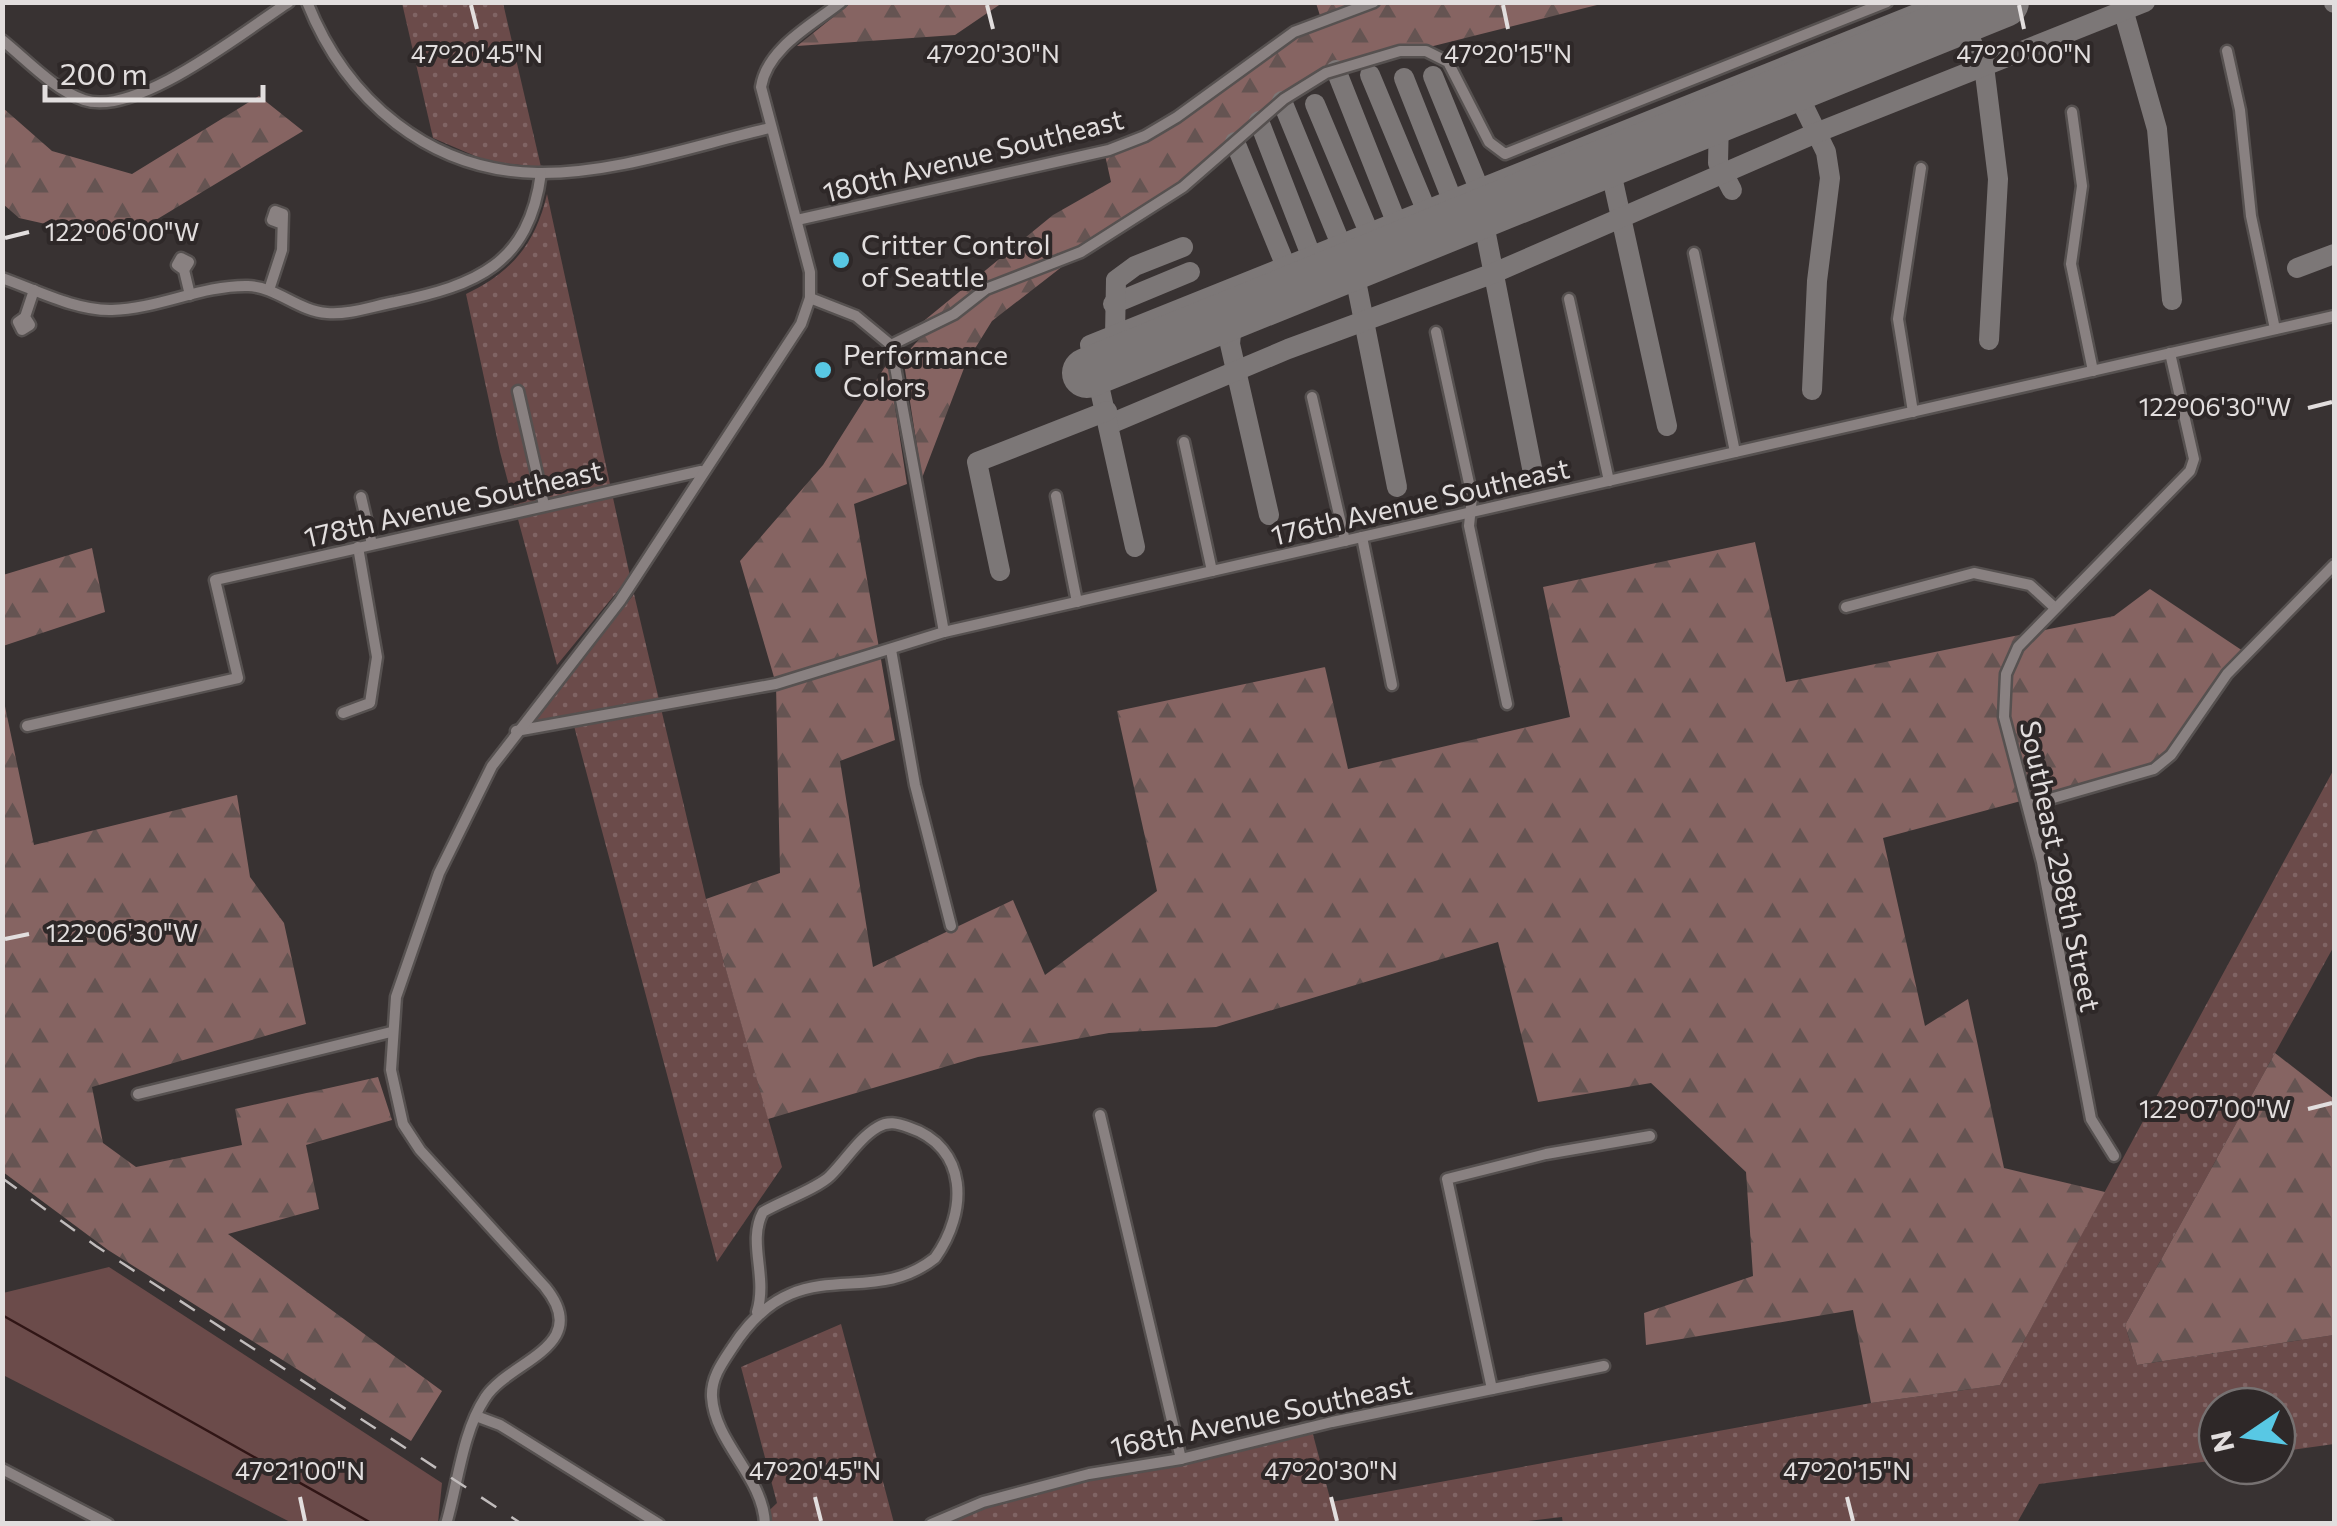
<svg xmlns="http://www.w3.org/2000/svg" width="2337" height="1526" font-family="Commissioner,sans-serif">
	<defs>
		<pattern id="grass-dots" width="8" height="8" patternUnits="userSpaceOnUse" patternTransform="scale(2.5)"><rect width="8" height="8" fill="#6b4b4a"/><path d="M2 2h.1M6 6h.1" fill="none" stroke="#806464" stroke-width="1.8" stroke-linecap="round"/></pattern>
		<pattern id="forest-firs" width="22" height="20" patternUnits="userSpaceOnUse" patternTransform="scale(2.5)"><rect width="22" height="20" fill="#866462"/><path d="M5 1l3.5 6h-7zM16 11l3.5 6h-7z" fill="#655452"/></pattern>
	</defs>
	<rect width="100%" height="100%" fill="#383232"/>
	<!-- grass -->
	<g fill="url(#grass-dots)">
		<polygon points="402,3 503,3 541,167 489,162 433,138"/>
		<path d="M547,194L630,576L557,665L500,452L466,294C511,273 536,243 547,194Z"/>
		<polygon points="634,594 706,899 782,1167 717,1262 574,726 524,736"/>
		<polygon points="2334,769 2334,946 2125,1325 2137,1365 2334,1335 2334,1444 2277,1452 2277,1406 2217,1406 2217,1460 2039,1484 2017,1523 1563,1524 1562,1517 1502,1524 937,1524 1002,1496 1311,1427 1331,1502 1871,1403 2000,1385"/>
		<polygon points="841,1324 894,1523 756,1523 777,1503 741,1367"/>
	</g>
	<!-- forest -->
	<g fill="url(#forest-firs)">
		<polygon points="852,2 1002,2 1002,3 955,35 797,46"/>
		<path d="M1316,3H1605L1326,73L1282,101L1183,187L1081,252L992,321L966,363L922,478L903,357L924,334L920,324L1053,215L1111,182L1105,155C1191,132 1244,62 1322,22Z"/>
		<polygon points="259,96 303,131 121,241 19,218 3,204 3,108 52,151 132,174"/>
		<polygon points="888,362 907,484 854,504 895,740 840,761 873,967 1013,900 1045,975 1157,891 1117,711 1325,667 1348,769 1570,717 1543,587 1755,542 1786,682 2114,616 2150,589 2243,651 2209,688 2162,759 2151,766 1883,838 1925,1026 1968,999 2004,1168 2105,1192 2000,1385 1871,1403 1853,1310 1646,1345 1644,1313 1753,1276 1746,1172 1651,1083 1538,1102 1498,942 1216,1027 1109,1033 978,1057 768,1119 706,899 780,873 776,684 740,561 823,465"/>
		<polygon points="92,548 105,612 3,646 3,575"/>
		<polygon points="2,692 34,845 237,795 250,877 284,923 306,1024 92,1087 103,1143 136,1167 242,1145 235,1109 378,1077 392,1120 306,1145 319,1209 228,1234 442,1391 411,1441 108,1250 3,1172"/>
		<polygon points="2275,1053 2334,1099 2334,1335 2137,1365 2125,1325"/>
	</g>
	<!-- park -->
	<polygon fill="#6b4b4a" points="109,1267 442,1483 438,1523 292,1523 3,1375 3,1293"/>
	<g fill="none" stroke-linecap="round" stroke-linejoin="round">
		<!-- stream -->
		<polyline stroke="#301515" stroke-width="2.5" points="2,1315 373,1524"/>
		<!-- taxiway -->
		<g stroke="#7c7777" stroke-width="20">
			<polyline points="1955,2 1985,74 1998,179 1989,340"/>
			<polyline points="2121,2 2157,129 2172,300"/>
			<polyline points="2334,2 2334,3"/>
			<polyline points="1785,68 1826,152 1830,178 1817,281 1812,390"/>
			<polyline points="1336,70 1397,224"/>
			<polyline points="1370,75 1427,212"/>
			<polyline points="1433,76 1480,191"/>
			<polyline points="1404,78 1453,202"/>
			<polyline points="1282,101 1342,247"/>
			<polyline points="1315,104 1370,235"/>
			<polyline points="1719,118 1718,163 1732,190"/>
			<polyline points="1259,121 1312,258"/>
			<polyline points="1235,142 1287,269"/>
			<polyline points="1609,163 1667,426"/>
			<polyline points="1505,182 1540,191"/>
			<polyline points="1482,214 1534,478"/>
			<polyline points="1353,266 1397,487"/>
			<polyline points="2297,268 2334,254"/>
			<polyline points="1267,276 1275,297"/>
			<polyline points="1113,304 1190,272"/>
			<polyline points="1233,314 1230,344 1269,515"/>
			<polyline points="1115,336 1116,280 1135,266 1183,247"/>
			<polyline points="1110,424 1288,349 1494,273 1816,133 2145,2"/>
			<polyline points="1135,547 1090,345 1946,2"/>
			<polyline points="1000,571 977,462 1107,411"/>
		</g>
		<!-- runway -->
		<polyline stroke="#7c7777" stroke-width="50" points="1087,373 2004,2"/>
		<defs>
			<g id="minor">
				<path d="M307,2C346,100 429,171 538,173C615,174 696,145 770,128"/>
				<path d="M2,40C27,60 53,89 84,100C136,118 244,31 289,2"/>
				<polyline points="2227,51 2240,110 2251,216 2275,329"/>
				<polyline points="2072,112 2082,186 2071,264 2093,371"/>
				<polyline points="797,220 1109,150 1145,136 1177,117 1294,32 1374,2"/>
				<polyline points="1694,253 1735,452"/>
				<polyline points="184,270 177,265 181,258 189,262 184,270 190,295"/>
				<path d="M2,278C36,290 76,311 112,310C158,309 202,285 248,286C277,287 298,311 327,313C349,315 373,306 395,302C476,285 529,265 541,173"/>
				<polyline points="269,290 282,250 283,214 275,211 272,220 280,223"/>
				<polyline points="810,298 856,316 891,345 944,632"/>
				<polyline points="1569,299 1609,481"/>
				<polyline points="25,317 30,325 22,330 18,322 25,317 34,290"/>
				<polyline points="1436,332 1472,497 1469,526 1507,704"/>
				<polyline points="891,345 954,314 986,289 1081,252 1183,187 1284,99 1326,73 1400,51 1426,51 1448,62 1489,142 1505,154 1887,2"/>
				<polyline points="518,391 544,505"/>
				<polyline points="1312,397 1345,541"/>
				<polyline points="1913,412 1898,319 1921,168"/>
				<polyline points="1184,442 1212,571"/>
				<polyline points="1056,496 1077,602"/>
				<polyline points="361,497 372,544"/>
				<polyline points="1362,537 1392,685"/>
				<polyline points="1846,607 1974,573 2030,585 2054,607"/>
				<polyline points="891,650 915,785 951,926"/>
				<polyline points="343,713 370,703 377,657 358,547"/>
				<polyline points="27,726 238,678 215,580 701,471"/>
				<polyline points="516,731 776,684 944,632 2334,316"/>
				<polyline points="2029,805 2154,769 2171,755 2227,674 2334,565"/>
				<polyline points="138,1094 391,1032"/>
				<polyline points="1100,1115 1181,1459"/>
				<polyline points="2114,1156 2091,1119 2042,862 2004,717 2006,674 2018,647 2190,471 2194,459 2170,353"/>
				<path d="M757,1312C768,1276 747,1242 763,1212C780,1202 818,1188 830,1176C846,1160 859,1138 878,1127C888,1121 897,1123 908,1127C969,1147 968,1212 935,1258C867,1312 798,1245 732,1348C722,1363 711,1378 712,1397C715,1444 763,1476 765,1524"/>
				<polyline points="1492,1389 1447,1179 1546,1154 1650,1136"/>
				<polyline points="476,1416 500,1425 659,1524"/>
				<polyline points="2,1469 108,1524"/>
				<path d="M446,1524C458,1484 462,1433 485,1398C508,1361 594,1347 545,1287L420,1150L403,1124L391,1070L396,997L439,873L492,766L620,601L801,324L810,298V272L761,87C767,48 812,25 841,2"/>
				<polyline points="931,1524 983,1502 1089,1474 1181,1459 1332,1422 1604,1366"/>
			</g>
		</defs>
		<!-- minor casing -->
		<use href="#minor" stroke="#565150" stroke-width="15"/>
		<!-- minor -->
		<use href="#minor" stroke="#898181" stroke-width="10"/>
		<!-- rail -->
		<polyline stroke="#c1bcbc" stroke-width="2.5" stroke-dasharray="18 18" stroke-linecap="butt" points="2,1178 96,1246 522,1524"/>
	</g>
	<!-- ticks -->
	<path fill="none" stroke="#e2dede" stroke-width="4" d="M471,5L477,29M987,5L993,29M1503,5L1508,29M2019,5L2024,29M5,238L29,232M2308,408L2332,402M5,939L29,934M2308,1109L2332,1103M300,1497L305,1521M815,1497L821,1521M1331,1497L1337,1521M1847,1497L1853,1521"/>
	<!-- markers -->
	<g fill="#58c8e4" stroke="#2e2828" stroke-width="4">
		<circle cx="841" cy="260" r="10"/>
		<circle cx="823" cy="370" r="10"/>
	</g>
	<g text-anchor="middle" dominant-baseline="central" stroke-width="8" stroke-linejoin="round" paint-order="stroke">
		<!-- street labels -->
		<g font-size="28" fill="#e2dede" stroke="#2e2828">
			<text transform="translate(973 155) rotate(-14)">180th Avenue Southeast</text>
			<text transform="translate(1420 501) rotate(-13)">176th Avenue Southeast</text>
			<text transform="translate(453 503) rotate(-13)">178th Avenue Southeast</text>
			<text transform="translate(2061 866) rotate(78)">Southeast 298th Street</text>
			<text transform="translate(1261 1415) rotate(-12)">168th Avenue Southeast</text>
		</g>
		<!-- poi labels -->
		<g font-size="28" fill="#e2dede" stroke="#2e2828" text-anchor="start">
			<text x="861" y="244">Critter Control<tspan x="861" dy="32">of Seattle</tspan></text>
			<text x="843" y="354">Performance<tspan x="843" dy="32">Colors</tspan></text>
		</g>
	</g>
	<g font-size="25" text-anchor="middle" fill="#e2dede" stroke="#2e2828" stroke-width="8" stroke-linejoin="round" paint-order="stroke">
		<text x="477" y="63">47°20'45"N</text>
		<text x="993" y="63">47°20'30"N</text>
		<text x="1508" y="63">47°20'15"N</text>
		<text x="2024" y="63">47°20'00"N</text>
		<text x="122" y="241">122°06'00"W</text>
		<text x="2215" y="416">122°06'30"W</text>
		<text x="122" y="942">122°06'30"W</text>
		<text x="2215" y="1118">122°07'00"W</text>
		<text x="300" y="1480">47°21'00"N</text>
		<text x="815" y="1480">47°20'45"N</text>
		<text x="1331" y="1480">47°20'30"N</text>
		<text x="1847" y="1480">47°20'15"N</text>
	</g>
	<!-- border -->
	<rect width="2337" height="1526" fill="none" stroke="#e2dede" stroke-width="10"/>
	<!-- north arrow -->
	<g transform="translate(2247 1436) rotate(257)"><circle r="48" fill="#2e2828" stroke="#767171" stroke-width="2.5"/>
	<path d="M0-8L18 38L0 25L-18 38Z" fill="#58c8e4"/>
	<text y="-15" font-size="28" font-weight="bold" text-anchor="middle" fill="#e2dede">N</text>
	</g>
	<!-- scale -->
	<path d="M45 85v15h218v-15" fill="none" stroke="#e2dede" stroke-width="5"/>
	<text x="60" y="85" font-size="30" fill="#e2dede" stroke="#2e2828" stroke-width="8" paint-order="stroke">200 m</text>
</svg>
